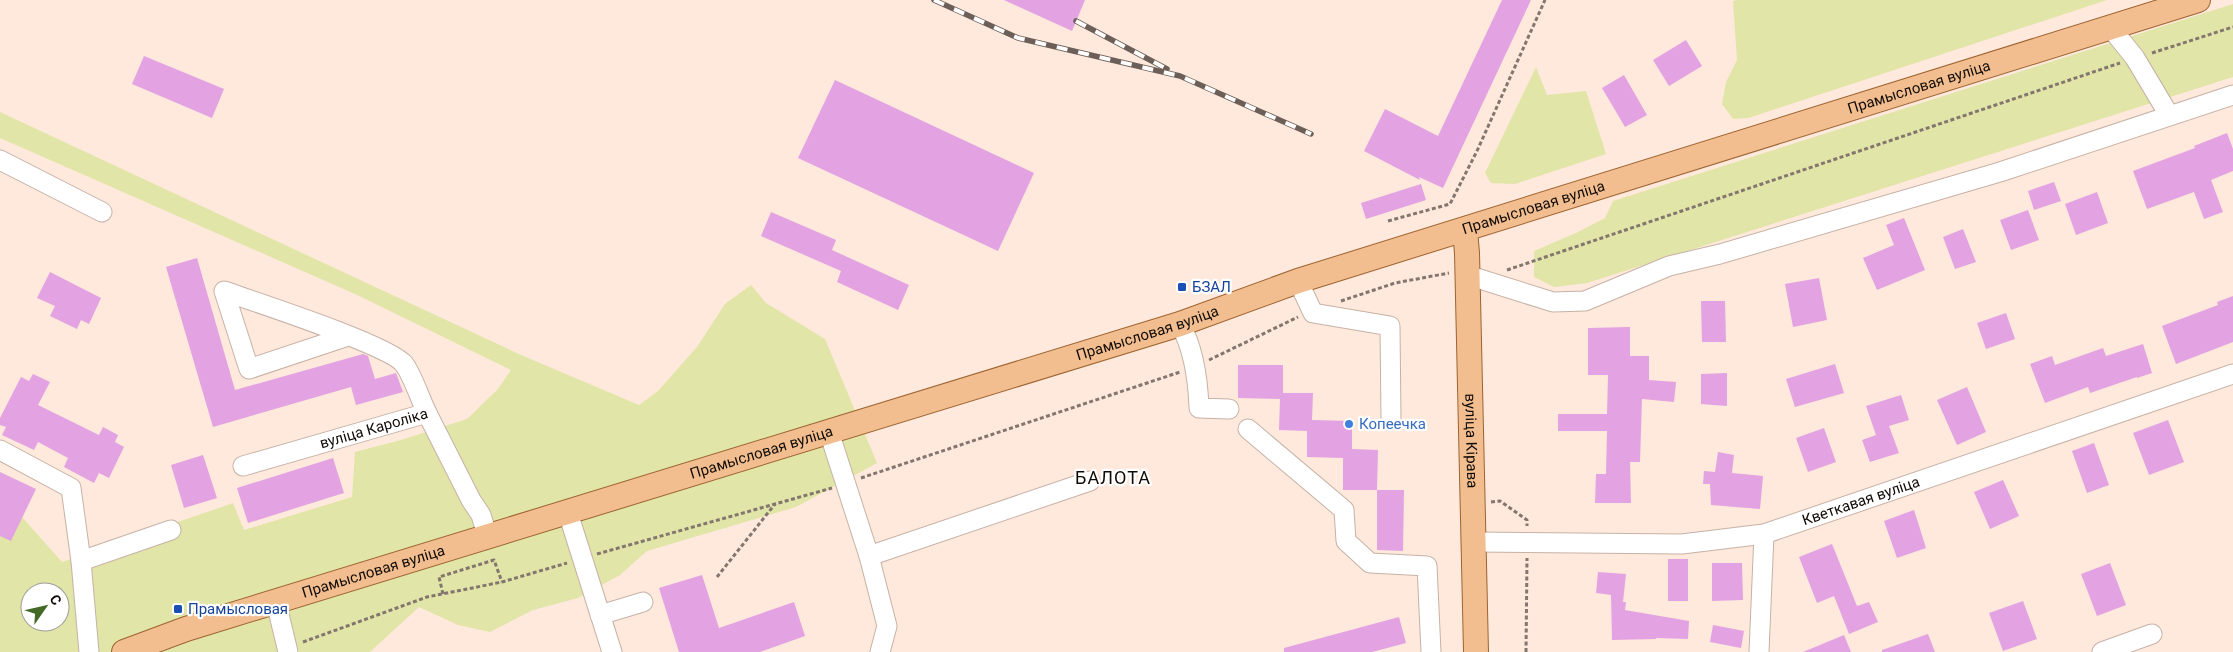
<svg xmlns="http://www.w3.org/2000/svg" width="2233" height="652" font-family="Roboto,sans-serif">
	<rect width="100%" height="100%" fill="#fee9dc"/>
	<!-- green -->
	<g fill="#e1e5a7" fill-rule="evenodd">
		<polygon points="1737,0 2107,0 1748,118 1733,119 1722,104 1726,82 1737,60 1733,1"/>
		<polygon points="2233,4 2233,77 1587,283 1554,287 1534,277 1534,251 1576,233 1605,218 1613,201"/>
		<polygon points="1536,67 1547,95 1586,91 1606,154 1515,184 1491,183 1485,173"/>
		<path d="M0,112L521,355L639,405L658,391L697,347L725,304L751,285L766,303L825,339L877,463L796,507L647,551L620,575L578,598L533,610L490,632L458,625L419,607L370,652H0V536L22,517L62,562L233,503L244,530L352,497L355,452L401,440L467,419L498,389L511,370L355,294L0,138ZM30,592H60V622H30Z"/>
	</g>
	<!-- building -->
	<g fill="#e3a2e2">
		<polygon points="1004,0 1085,0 1072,31"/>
		<polygon points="1502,0 1531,0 1443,188 1419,177 1420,180 1364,151 1385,109 1438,136"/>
		<polygon points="1686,40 1702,66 1669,86 1653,60"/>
		<polygon points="144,56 224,89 212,118 132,84"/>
		<polygon points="1624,75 1647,115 1625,127 1602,88"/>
		<polygon points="835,80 1034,173 998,251 798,158"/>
		<polygon points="2227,133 2233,149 2233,171 2211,180 2223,212 2204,219 2194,192 2147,209 2133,171 2195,148 2194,146"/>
		<polygon points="2054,182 2061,201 2034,210 2028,191"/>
		<polygon points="1421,184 1426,200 1366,219 1361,203"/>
		<polygon points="2097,192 2108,223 2076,235 2065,204"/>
		<polygon points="2028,210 2039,240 2011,250 2000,220"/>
		<polygon points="771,212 836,240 832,250 909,285 898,310 837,282 841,271 761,236"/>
		<polygon points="1904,218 1925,270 1877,290 1863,258 1894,245 1886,225"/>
		<polygon points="1963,229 1976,262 1955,269 1943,237"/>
		<polygon points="197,258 235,390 363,354 368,356 375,379 396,373 403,392 356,405 351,387 213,427 166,267"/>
		<polygon points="50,272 101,298 89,324 81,320 77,329 50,316 55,306 37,298"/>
		<polygon points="1819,278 1827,320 1793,327 1785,284"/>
		<polygon points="2233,296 2233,342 2176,364 2162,326 2218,305 2217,302"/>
		<polygon points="1701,301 1725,301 1726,342 1702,342"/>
		<polygon points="2006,313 2015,339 1986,349 1977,323"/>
		<polygon points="1630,327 1630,356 1649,356 1649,380 1676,382 1674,402 1642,399 1640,462 1630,462 1631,503 1595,503 1596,474 1606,474 1607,431 1558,431 1558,414 1607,414 1608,375 1588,375 1588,328"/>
		<polygon points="2143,344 2152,373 2137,378 2137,377 2090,393 2088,387 2045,403 2030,364 2052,356 2055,365 2103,348 2106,356"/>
		<polygon points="1835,364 1844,393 1795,407 1786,379"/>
		<polygon points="1238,365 1283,365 1283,393 1313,393 1312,420 1352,421 1352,449 1378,450 1377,490 1343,490 1343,458 1307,457 1307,431 1279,430 1280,399 1238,398"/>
		<polygon points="1727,373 1727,406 1701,404 1701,374"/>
		<polygon points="33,374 50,382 38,405 99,435 103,427 118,435 115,442 124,447 109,478 99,473 94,483 64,467 68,458 38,442 34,450 2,435 6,427 0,425 0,418 21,377 29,381"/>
		<polygon points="1967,387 1986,432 1957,445 1937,400"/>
		<polygon points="1901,395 1909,420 1889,426 1899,453 1870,462 1862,440 1876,435 1866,406"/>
		<polygon points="2168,420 2184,462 2149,475 2133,433"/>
		<polygon points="1824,428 1836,462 1808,472 1796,438"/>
		<polygon points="2094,443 2109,485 2087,493 2072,451"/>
		<polygon points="1718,452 1734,455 1732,473 1763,476 1760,509 1711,505 1710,484 1703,484 1704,471 1715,472"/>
		<polygon points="203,455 217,498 184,508 171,465"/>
		<polygon points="333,458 344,493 248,523 237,488"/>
		<polygon points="0,472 36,489 11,541 0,536"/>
		<polygon points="2003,480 2019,516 1990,529 1974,492"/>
		<polygon points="1377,490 1404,490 1403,551 1377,550"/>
		<polygon points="1914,510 1926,548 1897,558 1884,521"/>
		<polygon points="1832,544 1857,606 1869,602 1878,622 1849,634 1834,596 1817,603 1799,557"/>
		<rect x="1668" y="559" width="20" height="42"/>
		<polygon points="1712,563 1742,563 1743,600 1712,601"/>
		<polygon points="2110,563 2126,605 2097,616 2081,574"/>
		<polygon points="1598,572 1626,574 1623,602 1626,602 1625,610 1689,621 1688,639 1656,638 1656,639 1612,640 1611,595 1596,593"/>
		<polygon points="702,575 719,628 794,602 805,636 760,652 679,652 659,588"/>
		<polygon points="2023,601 2037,639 2003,651 1989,613"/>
		<polygon points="1399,617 1406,643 1372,652 1284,652 1284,648"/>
		<polygon points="1713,625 1744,631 1741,648 1710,642"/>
		<polygon points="1928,634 1935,652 1882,652 1882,650"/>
		<polygon points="1844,635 1851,652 1803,652"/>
	</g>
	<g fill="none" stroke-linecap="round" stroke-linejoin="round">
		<defs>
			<g id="minor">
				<polyline points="2111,28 2135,58 2169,115"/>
				<polyline points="0,160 102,212"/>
				<polyline points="1467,275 1553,302 1585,301 1669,266 1720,254 2000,172 2233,95"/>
				<polyline points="1298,281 1313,313 1390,326 1391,420"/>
				<path d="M1180,324C1194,349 1198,379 1199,408L1229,409"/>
				<path d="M348,336L249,369L224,291C255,302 389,345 404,364C413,376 420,399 427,413"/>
				<polyline points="1248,429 1344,510 1346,541 1370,563 1427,566 1431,652"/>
				<polyline points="829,432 869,556 887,626 880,652"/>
				<polyline points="0,450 71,488 81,561 89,652"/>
				<path id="s1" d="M243,466L427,413L471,500L481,515L488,538"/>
				<polyline points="568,513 612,652"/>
				<path id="s2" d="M1475,542L1682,544L1764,534L2233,374"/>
				<polyline points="869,556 1090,481"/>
				<polyline points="81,561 171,530"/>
				<polyline points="276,602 288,652"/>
				<polyline points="600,615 643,602"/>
				<polyline points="1759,652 1764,534"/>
				<polyline points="2102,652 2152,634"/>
			</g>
			<g id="major">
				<path id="s3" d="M1465,230L1467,253L1476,652"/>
				<path id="s4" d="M124,652L186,629L1180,324L1298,281L2198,0"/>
			</g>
		</defs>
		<!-- minor casing -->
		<use href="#minor" stroke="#c6b2a6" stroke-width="21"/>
		<!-- major casing -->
		<use href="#major" stroke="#9d6330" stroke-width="26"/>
		<!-- path -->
		<g stroke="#83766e" stroke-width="3" stroke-dasharray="4 2.5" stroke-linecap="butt">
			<polyline points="2152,53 2233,27"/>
			<polyline points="1388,221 1450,204 1477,151 1545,0"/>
			<polyline points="1507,270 2120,63"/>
			<polyline points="1341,301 1395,283 1449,273"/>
			<polyline points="1209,360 1298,317"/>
			<polyline points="861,478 1180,372"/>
			<polyline points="1491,502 1500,501 1527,520 1527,526"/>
			<polyline points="597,554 832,488"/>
			<polyline points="717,577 775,504"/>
			<polyline points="443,594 439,577 494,560 502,582"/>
			<polyline points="303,642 427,597 502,582 567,563"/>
			<polyline points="1526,652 1527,558"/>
		</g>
		<!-- minor -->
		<use href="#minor" stroke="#fff" stroke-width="19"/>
		<!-- major -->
		<use href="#major" stroke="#f2be90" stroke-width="24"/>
		<defs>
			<g id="rail">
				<polyline points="934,0 1018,38 1180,76 1311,134"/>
				<polyline points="1076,21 1167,69"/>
			</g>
		</defs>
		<!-- rail casing -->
		<use href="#rail" stroke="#6b5f58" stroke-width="5.5"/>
		<!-- rail -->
		<use href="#rail" stroke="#fff" stroke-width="4" stroke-dasharray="11" stroke-linecap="butt"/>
	</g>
	<!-- markers -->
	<g fill="#1a4fb4" stroke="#fff" stroke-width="2">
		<rect x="1177" y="282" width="10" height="10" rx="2.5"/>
		<rect x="173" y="604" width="10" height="10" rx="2.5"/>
	</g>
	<circle fill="#3f7fe0" stroke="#fff" stroke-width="2" cx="1349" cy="424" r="5"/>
	<g text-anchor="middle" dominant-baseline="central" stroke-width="4.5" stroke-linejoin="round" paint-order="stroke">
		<!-- street labels -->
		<g font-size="15" fill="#110b07" stroke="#fff">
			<text stroke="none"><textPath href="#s4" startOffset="1882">Прамысловая вуліца</textPath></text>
			<text stroke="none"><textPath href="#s4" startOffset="1478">Прамысловая вуліца</textPath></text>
			<text stroke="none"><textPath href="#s4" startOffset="1072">Прамысловая вуліца</textPath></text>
			<text stroke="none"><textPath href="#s1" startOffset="136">вуліца Кароліка</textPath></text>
			<text stroke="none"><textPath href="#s3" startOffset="211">вуліца Кірава</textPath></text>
			<text stroke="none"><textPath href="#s4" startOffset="668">Прамысловая вуліца</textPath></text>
			<text stroke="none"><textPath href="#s2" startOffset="392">Кветкавая вуліца</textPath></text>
			<text stroke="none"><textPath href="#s4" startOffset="262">Прамысловая вуліца</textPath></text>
		</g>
		<!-- transit labels -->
		<g font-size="15" fill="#164399" stroke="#fff" text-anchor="start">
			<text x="1192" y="287">БЗАЛ</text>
			<text x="188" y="609">Прамысловая</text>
		</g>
		<!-- shop labels -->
		<g font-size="15" fill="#366cbe" stroke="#fff" text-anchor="start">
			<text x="1359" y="424">Копеечка</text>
		</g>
		<!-- quarter labels -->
		<g font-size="18" letter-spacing="1" fill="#110b07" stroke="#fff">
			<text x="1113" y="477">БАЛОТА</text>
		</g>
	</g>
	<!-- north arrow -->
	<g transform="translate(45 607) rotate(56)"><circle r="24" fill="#ffffff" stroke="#a09d9c"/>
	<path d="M0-4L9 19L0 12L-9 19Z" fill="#426a26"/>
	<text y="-8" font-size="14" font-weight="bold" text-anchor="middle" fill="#110b07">С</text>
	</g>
</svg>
